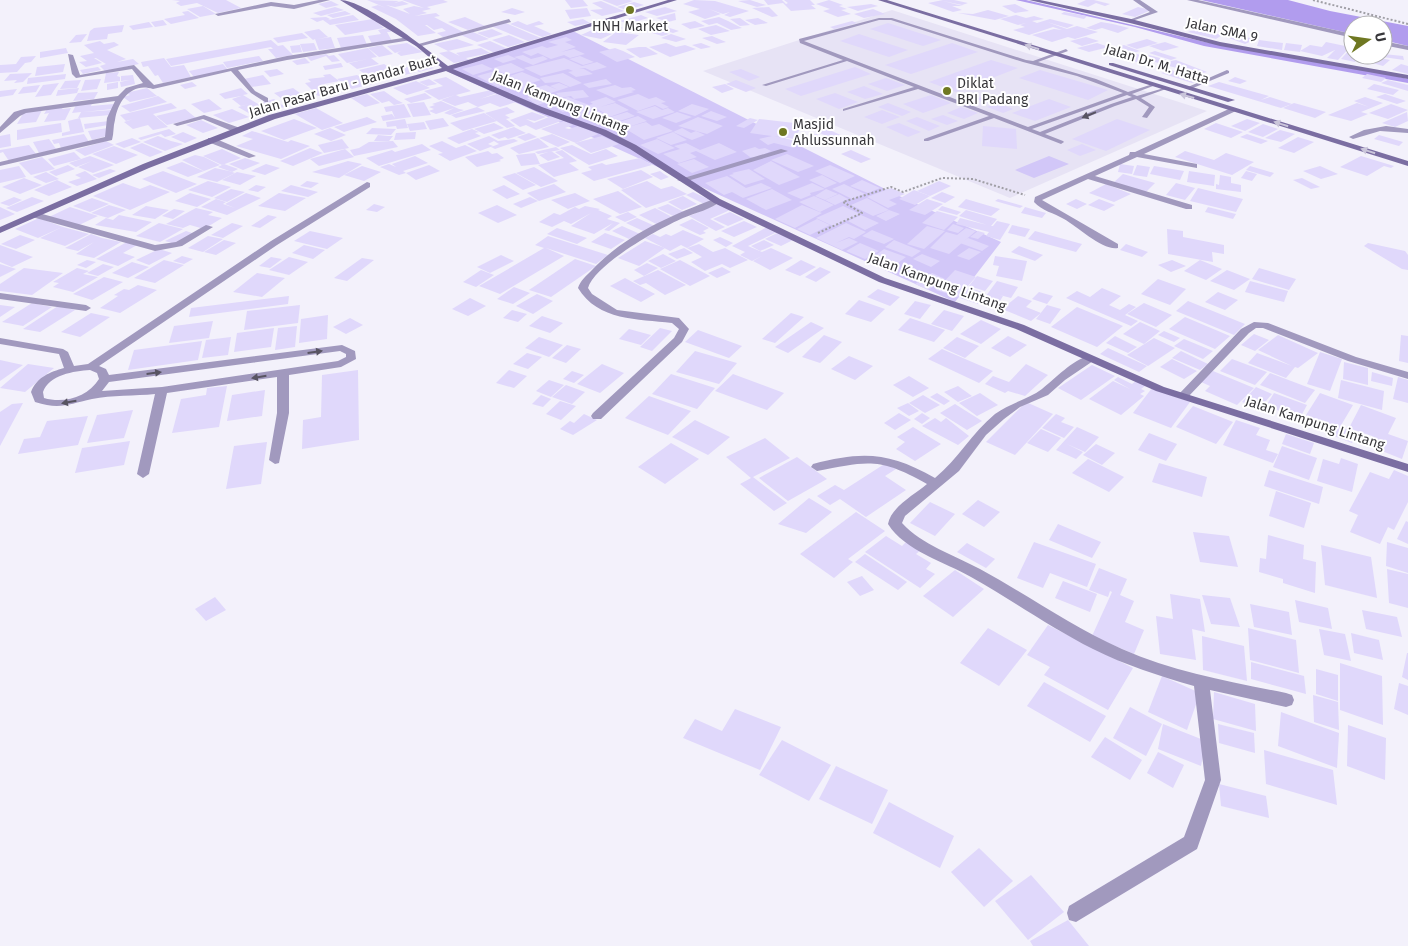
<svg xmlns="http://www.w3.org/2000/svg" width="1408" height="946" font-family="'Fira Sans',sans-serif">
	<rect width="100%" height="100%" fill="#f3f1fb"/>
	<!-- built -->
	<polygon fill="#e7e3f5" points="892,10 1207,111 1010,198 703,71"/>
	<!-- green -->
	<g fill="#d2c7f8">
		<polygon points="573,31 897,195 1001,242 955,302 442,69"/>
		<polygon points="1049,156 1069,164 1034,178 1015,170"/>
	</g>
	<!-- water -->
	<g fill="#b19cee">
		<polygon points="1016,0 1026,0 1205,42 1395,76 1408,79 1408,83 1204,46 1135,27"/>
		<polygon points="1201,0 1288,0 1330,11 1408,26 1408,46 1383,40 1383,25 1353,25 1353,34"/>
	</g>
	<!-- building -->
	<g fill="#e0d8fb">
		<polygon points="172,0 226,0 241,8 218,13 197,3 181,6 176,3 180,1"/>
		<polygon points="367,0 399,1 394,3 402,1 409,4 395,7 386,5 410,14 403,9 414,6 424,8 402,0 443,0 448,2 427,7 431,9 422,11 427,13 415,16 436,13 440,16 434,17 465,33 443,37 437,33 446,31 442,28 434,30 427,25 425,25 436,33 418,36 396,19 371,7 378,5 386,8"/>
		<polygon points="565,0 583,0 588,6 571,8"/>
		<polygon points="602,0 629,0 633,1 617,6"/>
		<polygon points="694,0 715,1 749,11 730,17 724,15 730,12 723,14 709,9 721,14 705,19 688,12 700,9 683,4"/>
		<polygon points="750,0 766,5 757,7 738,1"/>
		<polygon points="764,0 782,0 786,4 788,3 784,0 810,0 815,5 811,5 816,9 791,11 783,3 768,5"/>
		<polygon points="829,0 843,5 839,6 847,9 841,10 851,14 838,17 823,11 830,9 816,4"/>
		<polygon points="943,0 954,0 968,3 962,5 943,1 963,6 952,6 962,10 953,12 928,3"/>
		<polygon points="1086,0 1094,0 1110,4 1105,6 1096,3 1088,7 1077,4"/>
		<polygon points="331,1 339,5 326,8 318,4"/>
		<polygon points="601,1 624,11 602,16 590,10 603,9 592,3"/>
		<polygon points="634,2 644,5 627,10 617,7"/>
		<polygon points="871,4 878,6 858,11 847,7"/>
		<polygon points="1015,4 1029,11 1015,13 1002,6"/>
		<polygon points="203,6 216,14 200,17 187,9"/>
		<polygon points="335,7 344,10 321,16 313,13"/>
		<polygon points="665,7 677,11 657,16 645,12"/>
		<polygon points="769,7 778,16 772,17 752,8"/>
		<polygon points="1138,7 1151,10 1135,17 1122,14"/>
		<polygon points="512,8 525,12 515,15 501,12"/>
		<polygon points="587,8 591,16 570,19 565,10"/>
		<polygon points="873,9 885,14 864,18 854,14"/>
		<polygon points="988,10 1009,16 995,20 958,13 973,14"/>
		<polygon points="188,11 199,18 171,24 164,19 185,15 182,12"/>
		<polygon points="345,11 351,14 333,18 327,15"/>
		<polygon points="1064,12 1087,16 1084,19 1061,14"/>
		<polygon points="675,13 676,20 668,22 656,18"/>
		<polygon points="353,15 359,20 330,25 323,20 317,22 310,18 326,17 330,19 328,20"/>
		<polygon points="641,15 648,18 628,24 620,21"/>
		<polygon points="1016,15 1026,18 1034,16 1044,19 1032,21 1037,23 1050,19 1074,25 1067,28 1047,22 1067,29 1077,26 1098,32 1075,39 1068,37 1052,42 1032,35 1054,29 1062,30 1053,27 1029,35 1013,30 1025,27 1020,25 1026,23 1018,25 1000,19"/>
		<polygon points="465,17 485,26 468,30 448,22"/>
		<polygon points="719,17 728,21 742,28 731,30 717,23 709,25 701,21"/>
		<polygon points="740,18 750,25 740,26 730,19"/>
		<polygon points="758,18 768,23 755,25 745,20"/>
		<polygon points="373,19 384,28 345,35 335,25"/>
		<polygon points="583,19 590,23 575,26 567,22"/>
		<polygon points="163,20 167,25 155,27 151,22"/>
		<polygon points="518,21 527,25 539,21 544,24 534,26 552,34 542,37 510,24"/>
		<polygon points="695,21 705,26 690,29 681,24"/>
		<polygon points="852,21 857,23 834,29 830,27"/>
		<polygon points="149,22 153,27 133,30 129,26"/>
		<polygon points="1101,22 1113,24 1129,28 1118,33 1102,28 1095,30 1086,28"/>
		<polygon points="506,23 531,34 541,38 528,41 491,26"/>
		<polygon points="888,23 941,40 923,46 870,29"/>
		<polygon points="657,24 673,29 679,31 673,33 651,26"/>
		<polygon points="124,25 122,32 108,34 107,39 87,41 90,31 94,28"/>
		<polygon points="615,25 623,28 608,32 600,29"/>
		<polygon points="716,25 730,31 711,35 698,29"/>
		<polygon points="388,28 391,32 387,32 392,41 372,44 368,36 381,34 378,30"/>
		<polygon points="653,28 669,34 662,36 646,31"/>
		<polygon points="319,29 328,37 318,39 331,37 335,48 319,50 315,39 313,40 304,32"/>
		<polygon points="492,29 503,34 489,38 477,33"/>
		<polygon points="1195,29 1222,35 1216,39 1188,32"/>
		<polygon points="592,30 612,34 601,39 581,35"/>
		<polygon points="473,32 489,39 477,42 461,35"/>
		<polygon points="616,32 639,35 626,45 603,42"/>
		<polygon points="302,33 308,38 278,43 273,38"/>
		<polygon points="87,34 81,42 69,43 76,35"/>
		<polygon points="671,34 686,39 676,42 661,38"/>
		<polygon points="859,34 908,50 889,57 840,41"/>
		<polygon points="363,35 367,45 341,48 337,38"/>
		<polygon points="509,35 525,42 508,47 492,40"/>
		<polygon points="1232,35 1256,39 1245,44 1229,38"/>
		<polygon points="712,36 726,42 717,44 702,38"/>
		<polygon points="566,37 572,40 565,42 576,47 561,52 574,49 585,54 570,58 564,55 551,59 538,53 531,56 522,52 542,46 547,48 558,45 548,42"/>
		<polygon points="1086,37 1099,41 1082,46 1070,41"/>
		<polygon points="457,39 474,45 448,51 434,44"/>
		<polygon points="1147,39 1158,43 1137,49 1126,45"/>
		<polygon points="271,40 278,46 283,45 293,55 276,58 268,49 273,49 271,47 171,66 166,59"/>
		<polygon points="1259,40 1283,43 1282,50 1257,46"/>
		<polygon points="100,41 104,44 114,42 119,45 107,50 126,59 117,62 133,59 139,64 105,71 100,66 106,64 96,58 94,58 102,63 86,67 79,62 87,61 80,56 94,53 84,45"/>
		<polygon points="490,41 508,49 495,53 477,45"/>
		<polygon points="1165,42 1179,47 1163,51 1149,46"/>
		<polygon points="1326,42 1350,47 1338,60 1327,58 1335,50 1322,56 1300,51 1310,45 1322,47"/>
		<polygon points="314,43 317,50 303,52 300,44"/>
		<polygon points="407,43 423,52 401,56 397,53 401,51 395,53 387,46"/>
		<polygon points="666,43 676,47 685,45 696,49 670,57 649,47"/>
		<polygon points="701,43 711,47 701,49 692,45"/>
		<polygon points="952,43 978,52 911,74 885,65"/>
		<polygon points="1097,43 1109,47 1089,52 1077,48"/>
		<polygon points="1286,43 1302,45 1300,52 1284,50"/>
		<polygon points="300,45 302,52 292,53 290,46"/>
		<polygon points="382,45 393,54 379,57 368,48"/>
		<polygon points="1124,45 1140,51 1133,53 1141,55 1145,54 1171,61 1176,60 1207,72 1198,74 1155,62 1146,65 1103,51"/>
		<polygon points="1353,46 1353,55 1361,55 1355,62 1341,59"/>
		<polygon points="639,47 646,47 658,54 640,58 626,49"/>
		<polygon points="66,48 68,53 40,58 40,52"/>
		<polygon points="368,48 377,57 371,58 379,64 357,69 349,63 368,59 347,63 338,54"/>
		<polygon points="481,48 490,53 466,58 469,60 454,63 439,53 449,51 460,56 456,53"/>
		<polygon points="615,48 623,51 635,57 617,62 599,52"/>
		<polygon points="1155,51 1177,58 1171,60 1149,53"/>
		<polygon points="326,54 329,56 334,55 340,61 332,62 326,56 311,61 307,57"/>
		<polygon points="1383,54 1403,56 1404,60 1376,56"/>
		<polygon points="508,55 517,59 503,63 494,59"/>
		<polygon points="523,55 531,59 543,56 548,59 533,65 514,57"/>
		<polygon points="1364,55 1369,55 1375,56 1367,63 1357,60"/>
		<polygon points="36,56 31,62 25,63 17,72 0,73 0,65 16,64 21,57"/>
		<polygon points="259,56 263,61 227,68 223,62"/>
		<polygon points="580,56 594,62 583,65 569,59"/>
		<polygon points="1376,57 1390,60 1383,66 1369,62"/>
		<polygon points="164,58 171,67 184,65 191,77 163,83 158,75 155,76 148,66 143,67 141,62"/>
		<polygon points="305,58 310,63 297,65 292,61"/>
		<polygon points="564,58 582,66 597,62 607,67 592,71 585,68 579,69 584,69 593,74 576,77 568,72 573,71 568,69 541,76 524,68"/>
		<polygon points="991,60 1018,68 956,92 929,82"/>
		<polygon points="422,61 434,68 419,72 407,64"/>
		<polygon points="341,63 343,67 325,70 323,66"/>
		<polygon points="511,63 525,70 507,75 493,68"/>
		<polygon points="65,64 63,72 35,76 37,67"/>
		<polygon points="223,64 228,70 194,77 189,71"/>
		<polygon points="384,64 401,75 375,81 359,70"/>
		<polygon points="482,64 493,69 473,75 462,69"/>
		<polygon points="1401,64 1408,66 1408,74 1392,70"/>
		<polygon points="98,67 101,70 83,74 80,70"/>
		<polygon points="407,67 416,72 405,75 396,70"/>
		<polygon points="855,67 871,74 801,96 785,89"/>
		<polygon points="277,69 284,74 270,77 264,71"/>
		<polygon points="741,69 760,77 749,81 729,72"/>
		<polygon points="1040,70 1108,90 1088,100 1019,78"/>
		<polygon points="1171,70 1193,77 1199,74 1209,77 1192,83 1161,73"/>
		<polygon points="495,71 505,75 494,78 497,80 522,72 541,80 525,85 530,88 518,91 513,89 518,88 500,80 508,84 498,87 477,76"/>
		<polygon points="119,72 117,76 120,77 120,81 104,83 106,73"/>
		<polygon points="32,73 23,82 14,83 17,80 4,81 10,74"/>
		<polygon points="563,73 582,83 570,87 559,82 545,83 540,78"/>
		<polygon points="66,74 65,79 27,84 28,78"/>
		<polygon points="330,74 339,81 324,84 328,89 323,90 328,94 318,96 305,83 311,82 308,79 325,77 323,75"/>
		<polygon points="1367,74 1386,78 1381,82 1362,78"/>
		<polygon points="133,75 135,84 121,87 120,82 130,80 121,81 121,76"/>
		<polygon points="263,75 271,84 252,87 244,79"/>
		<polygon points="357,75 372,84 352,89 337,79"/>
		<polygon points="446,77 471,91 456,95 460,97 491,90 497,93 480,99 497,94 516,102 500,107 490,103 478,107 468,102 455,106 441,100 455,95 439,100 424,91 443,86 433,80"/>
		<polygon points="1235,77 1247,81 1240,84 1228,81"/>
		<polygon points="886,78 905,85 887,91 868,84"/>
		<polygon points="101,79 97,89 81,91 85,80"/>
		<polygon points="429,79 437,84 427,86 419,82"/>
		<polygon points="606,79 612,84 589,88 583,84"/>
		<polygon points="81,80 77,88 60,89 65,81"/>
		<polygon points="736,80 756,88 746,92 726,84"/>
		<polygon points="1388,80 1408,85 1408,91 1381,83"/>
		<polygon points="416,81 430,88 407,95 393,88"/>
		<polygon points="118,82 118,88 107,90 107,84"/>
		<polygon points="192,82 197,86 185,89 180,85"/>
		<polygon points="1219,82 1269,96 1261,100 1270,97 1292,104 1281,108 1208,86"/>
		<polygon points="59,83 51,95 35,97 43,85"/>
		<polygon points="559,83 569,87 545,95 531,89 546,85 558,90 550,86"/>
		<polygon points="725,84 734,89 722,93 712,87"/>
		<polygon points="1374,84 1399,90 1393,95 1367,89"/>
		<polygon points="40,85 36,92 18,94 23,87"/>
		<polygon points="615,85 622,88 631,87 636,90 631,91 634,92 614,98 596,90"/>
		<polygon points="864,86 883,94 865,99 847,92"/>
		<polygon points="79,88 77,93 56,96 58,90"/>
		<polygon points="147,88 157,96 130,102 123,97 130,95 126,93"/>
		<polygon points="241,88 248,94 243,95 268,110 259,103 274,99 285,107 252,115 238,107 249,104 241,106 232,99 241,96 225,99 219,94"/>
		<polygon points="293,88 308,99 289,104 274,93"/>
		<polygon points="17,89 13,95 0,97 0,91"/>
		<polygon points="583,90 589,97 574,99 571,96 560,98 556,93"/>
		<polygon points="384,91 397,100 403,103 394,105 389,101 382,103 370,94"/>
		<polygon points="98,92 94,99 73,101 78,93"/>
		<polygon points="425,93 432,98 411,103 404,99"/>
		<polygon points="835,93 858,102 839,109 816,99"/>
		<polygon points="367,94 380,103 365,107 351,98"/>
		<polygon points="553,94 558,98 542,101 537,96"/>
		<polygon points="638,94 649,99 656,97 666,102 661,103 669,107 663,109 655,105 638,111 617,100"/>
		<polygon points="988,94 997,97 985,102 976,99"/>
		<polygon points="1385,94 1406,101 1397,104 1376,97"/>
		<polygon points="931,95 951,103 923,113 903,104"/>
		<polygon points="158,96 167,102 130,112 121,106"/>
		<polygon points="534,96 542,101 544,103 537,105 527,98"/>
		<polygon points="568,97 589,105 593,104 590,102 606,97 616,102 600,107 615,103 629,110 604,119 627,112 635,116 607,125 584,114 576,117 570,114 581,110 588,113 596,110 608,115 597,109 589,112 571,104 557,108 547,102"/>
		<polygon points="1365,97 1383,103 1361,112 1368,114 1351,121 1328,115 1357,103 1369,107 1354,101"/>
		<polygon points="209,99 222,109 204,113 191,104"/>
		<polygon points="1049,99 1071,107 1035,121 1012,113"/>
		<polygon points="441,101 459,109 464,110 450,115 444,113 454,108 436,114 429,111 434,109 429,107 435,105 432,104"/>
		<polygon points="424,102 431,115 413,117 407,104"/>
		<polygon points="92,103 91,106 114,104 113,109 83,112 113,110 110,115 78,118 81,112 72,113 76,105"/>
		<polygon points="171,103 177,108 153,114 168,127 153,130 148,125 133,129 124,122 133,119 126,121 120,115"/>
		<polygon points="888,103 911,112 902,116 878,107"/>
		<polygon points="998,103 1013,109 1003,113 987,107"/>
		<polygon points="1294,103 1305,106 1326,112 1315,118 1283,108"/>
		<polygon points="404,104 411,117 383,121 381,116 392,114 395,118 392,111 386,112 384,107"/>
		<polygon points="692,104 709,109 695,116 678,111"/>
		<polygon points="1391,104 1408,110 1388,119 1369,113"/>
		<polygon points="570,105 577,108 563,112 557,109"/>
		<polygon points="655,106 662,110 668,108 675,112 653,119 636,112"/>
		<polygon points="63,107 62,109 71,108 65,120 44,122 49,113 44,114 47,109"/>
		<polygon points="477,107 485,111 456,118 451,115"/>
		<polygon points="507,107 515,112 505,115 510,118 506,119 515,126 507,128 485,113"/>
		<polygon points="961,107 978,113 964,119 947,113"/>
		<polygon points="316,108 343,123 322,130 295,114"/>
		<polygon points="185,109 196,118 167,125 156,116"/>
		<polygon points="232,109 249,117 229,123 213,115"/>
		<polygon points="42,110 36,122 17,124 24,112"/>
		<polygon points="882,110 900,117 882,124 864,117"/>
		<polygon points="711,111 727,117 717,121 701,116"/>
		<polygon points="532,112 546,117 535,121 526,119 534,123 554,115 564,120 536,130 526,125 520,127 510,120"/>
		<polygon points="677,112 692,117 676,123 662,118"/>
		<polygon points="1407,112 1408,121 1395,127 1382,123"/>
		<polygon points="484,113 497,121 463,131 450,123"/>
		<polygon points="943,115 958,121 947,125 931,119"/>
		<polygon points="638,116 647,121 628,127 646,122 652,126 659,124 673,131 644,140 624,128 618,130 612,127 619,125 616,123"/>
		<polygon points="367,117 377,122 344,132 334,127"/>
		<polygon points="698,117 712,122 723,126 707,134 678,126"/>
		<polygon points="917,117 940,126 929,131 906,121"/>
		<polygon points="80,118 84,132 62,136 62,133 70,131 68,121"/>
		<polygon points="443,118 449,126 430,130 425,121"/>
		<polygon points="750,118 758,120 744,128 736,126"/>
		<polygon points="294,119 317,128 284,140 261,131"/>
		<polygon points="405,119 408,128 397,129 396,126 387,127 386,122"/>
		<polygon points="759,119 803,124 794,139 774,136 801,142 794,148 774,143 768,145 759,139 772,136 750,133"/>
		<polygon points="1117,119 1150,130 1106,151 1072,139"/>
		<polygon points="1247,119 1260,123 1245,131 1231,126"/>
		<polygon points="201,120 218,128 203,133 186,125"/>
		<polygon points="109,121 108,125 85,129 84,124"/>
		<polygon points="564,121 573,125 565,128 569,129 578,126 598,134 576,143 541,129"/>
		<polygon points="424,122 427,129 410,131 407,124"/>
		<polygon points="61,123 62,132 17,140 17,130"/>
		<polygon points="494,123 504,128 484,134 474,129"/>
		<polygon points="899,123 921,132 908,137 886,127"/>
		<polygon points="1216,123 1243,132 1231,138 1204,129"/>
		<polygon points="1263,124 1278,129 1263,137 1248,132"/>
		<polygon points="819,125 847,138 837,141 809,128"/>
		<polygon points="983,126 1016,129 1017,149 982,146"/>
		<polygon points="514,127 526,133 508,139 505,137 499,139 491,135"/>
		<polygon points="108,128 107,136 92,140 88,131"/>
		<polygon points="330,128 346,135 331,141 314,134"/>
		<polygon points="372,128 396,129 391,135 366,134"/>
		<polygon points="682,128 691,133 696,131 705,135 692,140 673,132"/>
		<polygon points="169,129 176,134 165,137 161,134 141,140 138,138"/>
		<polygon points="472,129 479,132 475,133 481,136 459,144 447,138"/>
		<polygon points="1280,130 1295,134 1281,142 1265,138"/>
		<polygon points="252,131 288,142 291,140 310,146 281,159 236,146 253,139 242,136"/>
		<polygon points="183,132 197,138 185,143 171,137"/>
		<polygon points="416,132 415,139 394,140 396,133"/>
		<polygon points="673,132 687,140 671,145 656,138"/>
		<polygon points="529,133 537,137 525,141 517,137"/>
		<polygon points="10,134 11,146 0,148 0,136"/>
		<polygon points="84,134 89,142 61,148 59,143 54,144 52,140"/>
		<polygon points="552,134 570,142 558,147 539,138"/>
		<polygon points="816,134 831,141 819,145 804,138"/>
		<polygon points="1247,134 1268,141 1261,144 1240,137"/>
		<polygon points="378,135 388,136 393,136 389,141 374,141"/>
		<polygon points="1379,135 1403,142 1399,146 1374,139"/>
		<polygon points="158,136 171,141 183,144 165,151 143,142"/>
		<polygon points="489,136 498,141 514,139 518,141 495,149 491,147 499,144 494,141 488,144 493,146 480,151 467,144"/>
		<polygon points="602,136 619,144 591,153 575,143"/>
		<polygon points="1298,137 1314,142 1294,153 1278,148"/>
		<polygon points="132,138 141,142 124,148 115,144"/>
		<polygon points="538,138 549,147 519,154 510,148"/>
		<polygon points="49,139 56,149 39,153 33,142"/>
		<polygon points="342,139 349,148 324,153 318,145"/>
		<polygon points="657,139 675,148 658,154 640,145"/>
		<polygon points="106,141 114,145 85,156 75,150"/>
		<polygon points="393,141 398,147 354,156 350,150 359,148 369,142"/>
		<polygon points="442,141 456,148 465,145 477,151 450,161 438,154 443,153 429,146"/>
		<polygon points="142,143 163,152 150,157 130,148"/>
		<polygon points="686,143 700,150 719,143 737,152 715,160 696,151 690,153 697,157 679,163 663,154 680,149 674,146"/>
		<polygon points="422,144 431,150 379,166 366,158 392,150 395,152"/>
		<polygon points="1082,144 1096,150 1080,156 1067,150"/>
		<polygon points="29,145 36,154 9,161 3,152 0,153 0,150"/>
		<polygon points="572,145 591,154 606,149 618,156 589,165 560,148"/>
		<polygon points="114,146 138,155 116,164 92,154"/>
		<polygon points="556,147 560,150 538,154 535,152"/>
		<polygon points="755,147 759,149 765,148 771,151 756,158 750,157 742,151"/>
		<polygon points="310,148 323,153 293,166 280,161"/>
		<polygon points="222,149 241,158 222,165 203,156"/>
		<polygon points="345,149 354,157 319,166 310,159"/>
		<polygon points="562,150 577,161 569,163 579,170 554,177 538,165 564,158 555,152"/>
		<polygon points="851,150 871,159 861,163 841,154"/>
		<polygon points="488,151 492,154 497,153 504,158 499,160 501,161 477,167 465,157"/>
		<polygon points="551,151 560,157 548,161 539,155"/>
		<polygon points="1185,151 1214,160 1226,153 1254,162 1232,175 1175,157"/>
		<polygon points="74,152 81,159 54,166 48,159"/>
		<polygon points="535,153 540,164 521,166 516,155"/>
		<polygon points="787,154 814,166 798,172 771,160"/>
		<polygon points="195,155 204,157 220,165 204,171 182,160"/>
		<polygon points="90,156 114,165 93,173 78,167 92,161 76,167 69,163"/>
		<polygon points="415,156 428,163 403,171 406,173 399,175 380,167 389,164 396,167 392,164"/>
		<polygon points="1361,156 1394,166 1391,168 1384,166 1367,176 1340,167"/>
		<polygon points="42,157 55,169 31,175 19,163"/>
		<polygon points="245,158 260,163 243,170 229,164"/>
		<polygon points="640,158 652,165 594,181 581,173 592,170 588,167 602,163 606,165"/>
		<polygon points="694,159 709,167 692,173 677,164"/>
		<polygon points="348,161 362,164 339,178 312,172"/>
		<polygon points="771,161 800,177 779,185 753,170"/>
		<polygon points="182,162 201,170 204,171 188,177 166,168"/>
		<polygon points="224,164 238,169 232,172 218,167"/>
		<polygon points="266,164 280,168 265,175 251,171"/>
		<polygon points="1120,164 1134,166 1132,174 1118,172"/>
		<polygon points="68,165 75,169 56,176 49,172"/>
		<polygon points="429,165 440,171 416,180 406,173"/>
		<polygon points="830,165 855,176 840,183 815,171"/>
		<polygon points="1137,165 1150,167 1147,177 1133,175"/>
		<polygon points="19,166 26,177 0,183 0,170"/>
		<polygon points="362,166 381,172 364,181 344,175"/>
		<polygon points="1154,166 1184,171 1180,180 1150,174"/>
		<polygon points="1250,166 1274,173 1270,177 1246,170"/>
		<polygon points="1320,166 1338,174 1321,179 1303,171"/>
		<polygon points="534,167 558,181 541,187 516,173"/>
		<polygon points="215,168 229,171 235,173 217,182 197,177"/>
		<polygon points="110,169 116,171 99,178 92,175"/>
		<polygon points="749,169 765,179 745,185 729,175 734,174 732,173"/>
		<polygon points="641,170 653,177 623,189 607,179"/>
		<polygon points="85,171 97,179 77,186 68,182 81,178 75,175"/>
		<polygon points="163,171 197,184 176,193 142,179"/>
		<polygon points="660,171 664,174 669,177 661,180 650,174"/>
		<polygon points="1189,171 1215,175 1214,186 1187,182"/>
		<polygon points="1246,171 1257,174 1252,181 1241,178"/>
		<polygon points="46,172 59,179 46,183 33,177"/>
		<polygon points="237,172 256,176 240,185 222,180"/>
		<polygon points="515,173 536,185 523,190 502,177"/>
		<polygon points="1123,174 1155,183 1145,193 1112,184"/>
		<polygon points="822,175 837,183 825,188 809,180"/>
		<polygon points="1220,175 1231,177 1231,183 1241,185 1241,192 1216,189 1216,184 1219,185"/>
		<polygon points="727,176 746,188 761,183 772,188 743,198 732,192 724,195 705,183"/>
		<polygon points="24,178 42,185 20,194 2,187"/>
		<polygon points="1302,178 1320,187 1311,189 1293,180"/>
		<polygon points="57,180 72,187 49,196 34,190"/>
		<polygon points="862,180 880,188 868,193 850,186"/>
		<polygon points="208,181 231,187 212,197 188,190"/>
		<polygon points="307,181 319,183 311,188 300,186"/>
		<polygon points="647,181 661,189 672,186 687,194 646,208 621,190"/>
		<polygon points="939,181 951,186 930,196 917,191"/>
		<polygon points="123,183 140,189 150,185 170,192 130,210 93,196"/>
		<polygon points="812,183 825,189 810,193 811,195 801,199 787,193"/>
		<polygon points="1176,183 1195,188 1185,200 1166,195"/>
		<polygon points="554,184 566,192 539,201 527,193"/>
		<polygon points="844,184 865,194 852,199 832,189"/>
		<polygon points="1106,184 1131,194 1114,202 1089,193"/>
		<polygon points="256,185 266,187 258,192 248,190"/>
		<polygon points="291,185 318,192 308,197 281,191"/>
		<polygon points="504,185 520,194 507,199 492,190"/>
		<polygon points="891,188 905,194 889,200 897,204 888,208 867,197"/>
		<polygon points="1198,188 1243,199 1236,212 1190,201"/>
		<polygon points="231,189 245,192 227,202 214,198"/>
		<polygon points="772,189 792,200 766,210 746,199"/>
		<polygon points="826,189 838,194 825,200 815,196"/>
		<polygon points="914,190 930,196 915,205 899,199"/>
		<polygon points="618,191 642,207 620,214 593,199"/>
		<polygon points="693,192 712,201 704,204 686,195"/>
		<polygon points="942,192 955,197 945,203 931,198"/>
		<polygon points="190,193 211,199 197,207 175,201"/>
		<polygon points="246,193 261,198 227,215 201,207 216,199 226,202 223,204 235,208 225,204"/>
		<polygon points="279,193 306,198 285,211 258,206"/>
		<polygon points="575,193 590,201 568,209 551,200"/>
		<polygon points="839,194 848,199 835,205 825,200"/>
		<polygon points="683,196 697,204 682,210 668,202"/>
		<polygon points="814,196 834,205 820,212 799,202"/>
		<polygon points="14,197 22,200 9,206 0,203"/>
		<polygon points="32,197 44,201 17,212 6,208"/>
		<polygon points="530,197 538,201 521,208 513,204"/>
		<polygon points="92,198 109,204 90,212 73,206"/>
		<polygon points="867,198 889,210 873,216 851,205"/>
		<polygon points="927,199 943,204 925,215 909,210"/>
		<polygon points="966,199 1000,209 991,216 958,207"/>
		<polygon points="998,199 1023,206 1020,208 995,201"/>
		<polygon points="1076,199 1087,204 1077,209 1066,204"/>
		<polygon points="1099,199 1115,205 1104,211 1088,205"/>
		<polygon points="374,204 385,207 377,212 366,210"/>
		<polygon points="668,204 686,213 675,217 657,208"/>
		<polygon points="718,204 730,210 710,219 725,227 716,231 689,216"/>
		<polygon points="109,205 126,210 108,218 91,213"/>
		<polygon points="497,205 517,215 498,223 478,213"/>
		<polygon points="802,205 822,213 795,228 775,219"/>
		<polygon points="146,206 169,210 155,219 132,215"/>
		<polygon points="585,206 600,209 598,210 612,216 607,219 620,223 609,231 604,230 613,223 594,234 571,226 591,213 571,224 564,221 552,227 539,222 554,213 560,215 575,207 579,209"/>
		<polygon points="843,206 860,214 833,226 816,218"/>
		<polygon points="942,206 961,212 957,215 938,210"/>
		<polygon points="0,207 15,214 0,220"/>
		<polygon points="70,207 98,216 77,226 49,217"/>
		<polygon points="1025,207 1046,213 1042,218 1021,213"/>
		<polygon points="1208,207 1236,214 1233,219 1205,212"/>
		<polygon points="196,208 213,212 208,215 222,218 204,229 190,225 183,228 166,224"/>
		<polygon points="655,208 674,218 658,225 639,215"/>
		<polygon points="174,209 185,211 173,219 162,216"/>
		<polygon points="889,210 900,214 886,221 876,216"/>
		<polygon points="966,210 997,219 991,226 993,226 997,221 1010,224 1000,240 986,236 989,232 956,224 960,218 987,225 959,216"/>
		<polygon points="937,211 958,217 944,230 922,223"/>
		<polygon points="628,212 637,217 625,222 615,217"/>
		<polygon points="730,212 744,219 728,226 713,219"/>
		<polygon points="119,215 152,222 136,232 95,225 106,218 113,220"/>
		<polygon points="268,215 277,217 260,228 251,226"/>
		<polygon points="861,215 879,223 865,230 848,221"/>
		<polygon points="39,218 63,227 89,234 65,246 40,238 62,227 38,238 15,229"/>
		<polygon points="637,218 655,226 643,231 626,223"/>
		<polygon points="692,219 709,228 703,231 706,233 700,235 679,225"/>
		<polygon points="817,219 830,225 810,235 797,229"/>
		<polygon points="744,221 757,227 734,237 721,231"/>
		<polygon points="159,223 183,229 160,242 136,236"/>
		<polygon points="232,223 243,226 223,238 211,235"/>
		<polygon points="846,223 866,232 854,239 849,237 836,243 849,238 858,242 842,250 816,238"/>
		<polygon points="953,224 956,225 964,228 958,233 947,230"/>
		<polygon points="1012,225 1030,229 1025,237 1008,233"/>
		<polygon points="622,226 640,234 629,239 612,231"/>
		<polygon points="927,226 945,231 924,249 907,244"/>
		<polygon points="767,227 777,232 748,246 762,252 771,248 793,258 770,270 753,261 762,256 752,261 740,255 745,252 732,246"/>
		<polygon points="557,228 587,238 577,244 547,234"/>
		<polygon points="966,228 976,231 949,254 930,248 946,232 957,235"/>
		<polygon points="1167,229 1183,231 1183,237 1224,245 1224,254 1212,252 1213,262 1168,254"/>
		<polygon points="683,230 704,239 687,248 681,245 670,251 645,238 653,234 660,237 666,234 671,236"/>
		<polygon points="872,230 894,239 884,244 862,236"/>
		<polygon points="186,231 195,234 175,244 165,241"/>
		<polygon points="310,231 343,238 327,249 294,241"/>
		<polygon points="978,231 985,233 978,239 970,237"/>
		<polygon points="1035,231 1082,244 1076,252 1028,239"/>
		<polygon points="605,233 625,240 611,249 591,242"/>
		<polygon points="777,233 793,240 781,246 765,239"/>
		<polygon points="91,234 102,238 121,242 94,258 76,254 94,242 78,251 65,248"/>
		<polygon points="20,235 35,240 16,249 1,244"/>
		<polygon points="208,236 223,239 203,252 188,248"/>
		<polygon points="548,236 608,255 596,264 546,248 564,256 500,294 479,286 544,248 535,245"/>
		<polygon points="720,237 733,243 726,247 713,240"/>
		<polygon points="968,238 989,246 982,251 960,243"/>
		<polygon points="224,240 236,243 216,255 204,252"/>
		<polygon points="764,240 774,245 760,251 751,246"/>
		<polygon points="894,240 921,251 912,257 885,247"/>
		<polygon points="645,241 665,248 639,266 618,258"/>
		<polygon points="127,242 137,245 123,253 135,257 118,266 96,259"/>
		<polygon points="860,243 879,251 865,259 846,251"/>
		<polygon points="1368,243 1405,251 1408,255 1408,270 1402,269 1364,246"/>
		<polygon points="699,244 713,252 725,248 748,260 730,268 722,264 705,271 691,262 702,257 687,248"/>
		<polygon points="1126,244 1148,252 1142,257 1120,250"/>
		<polygon points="0,245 33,257 12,267 0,262"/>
		<polygon points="304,245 325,250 313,259 292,253"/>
		<polygon points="1019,246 1043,255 1035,261 1011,252"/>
		<polygon points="684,248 693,253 677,259 668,254"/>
		<polygon points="969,248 981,252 969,260 957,256"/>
		<polygon points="159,249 172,253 149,265 136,260"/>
		<polygon points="884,249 906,257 894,266 872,258"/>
		<polygon points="663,254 676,261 661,268 648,261"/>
		<polygon points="922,254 940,261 931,267 913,259"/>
		<polygon points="501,255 514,261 490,273 477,267"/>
		<polygon points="182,256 193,259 184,264 173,261"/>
		<polygon points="995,256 1027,261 1022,281 996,276 999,266 993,265"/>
		<polygon points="271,257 282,259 270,268 259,266"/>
		<polygon points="289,257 308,262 289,275 269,270"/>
		<polygon points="362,258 374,260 347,281 334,278"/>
		<polygon points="575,259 596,266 551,297 529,290"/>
		<polygon points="87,260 96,262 86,268 77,265"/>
		<polygon points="164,260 184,265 155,283 134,278"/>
		<polygon points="680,260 710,276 690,286 660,269"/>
		<polygon points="801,260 816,267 800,276 785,270"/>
		<polygon points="1172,260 1186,266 1171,272 1158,265"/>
		<polygon points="1200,260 1222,269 1206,280 1184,271"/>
		<polygon points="132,262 149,267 128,278 112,273"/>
		<polygon points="647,263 658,268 644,276 634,270"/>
		<polygon points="0,264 13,268 16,269 0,277"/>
		<polygon points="103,264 114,267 98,276 87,273"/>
		<polygon points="722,267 731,272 717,278 708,273"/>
		<polygon points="820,267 831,272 816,282 805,277"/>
		<polygon points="24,268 63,273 32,295 0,291 0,284"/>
		<polygon points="77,268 89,271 83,274 98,277 73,292 53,287 59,283 53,282"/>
		<polygon points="1259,268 1296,279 1289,290 1252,279"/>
		<polygon points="481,270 494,275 476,287 463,282"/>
		<polygon points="658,270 686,285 665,295 646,283 640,285 633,281"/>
		<polygon points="955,270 976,277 958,297 936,290"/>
		<polygon points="1227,270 1250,279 1234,290 1210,281"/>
		<polygon points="257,273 285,278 262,297 233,292"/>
		<polygon points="932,273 945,279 928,290 915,284"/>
		<polygon points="977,276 993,281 985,291 969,286"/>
		<polygon points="104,277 123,282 92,300 73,294"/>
		<polygon points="625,278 638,285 655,294 641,302 610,286"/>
		<polygon points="1158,279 1186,289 1170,305 1141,294"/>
		<polygon points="997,281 1018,287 1011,298 996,294 1003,296 995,309 980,304"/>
		<polygon points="1250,281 1288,291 1284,302 1245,292"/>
		<polygon points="138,285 157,290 120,313 100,308 118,296 114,295 124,289 129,290"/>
		<polygon points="514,287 530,293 513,304 497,299"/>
		<polygon points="969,288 986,293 978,304 960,298"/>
		<polygon points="1102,288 1121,296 1109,305 1120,310 1129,304 1136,307 1125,315 1138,321 1131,326 1066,298 1077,291 1090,297"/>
		<polygon points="878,289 900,297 890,306 867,297"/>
		<polygon points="1039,292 1053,296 1047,304 1032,299"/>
		<polygon points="1218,292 1238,300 1225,310 1205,302"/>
		<polygon points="537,294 553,301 533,314 516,306"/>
		<polygon points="289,296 288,304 189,317 191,308"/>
		<polygon points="1018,296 1032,301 1026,307 1041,313 1031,321 1002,309"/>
		<polygon points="470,298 486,306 468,316 452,309"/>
		<polygon points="859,300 885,309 871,322 845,314"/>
		<polygon points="915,301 931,305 920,319 904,314"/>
		<polygon points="1188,301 1245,324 1234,335 1176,311"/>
		<polygon points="32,303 52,307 23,326 2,322"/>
		<polygon points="1144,303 1172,315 1156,327 1127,314"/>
		<polygon points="0,305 15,307 0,317"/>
		<polygon points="300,305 298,323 244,330 247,311"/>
		<polygon points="1047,305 1061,309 1050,324 1036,319"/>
		<polygon points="58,306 75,310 40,332 23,329"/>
		<polygon points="1077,307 1123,326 1097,347 1051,327"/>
		<polygon points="512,310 527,314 518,322 503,318"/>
		<polygon points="944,310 964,316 952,331 931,324"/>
		<polygon points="91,313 110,317 80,337 61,332"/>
		<polygon points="791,313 804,317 775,343 762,339"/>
		<polygon points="328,315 327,339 299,343 301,319"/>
		<polygon points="542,316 563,323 550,333 529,326"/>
		<polygon points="1185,317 1230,336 1215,349 1169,329"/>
		<polygon points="350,318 363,325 346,334 333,327"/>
		<polygon points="910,318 931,325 945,330 934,342 898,330"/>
		<polygon points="981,320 1001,329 981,344 960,334"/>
		<polygon points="213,321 209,338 169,343 174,326"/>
		<polygon points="811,322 824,328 788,353 775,347"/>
		<polygon points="1140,322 1160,331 1144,344 1123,334"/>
		<polygon points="297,326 295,347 275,350 278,328"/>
		<polygon points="274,328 271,347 234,352 237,333"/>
		<polygon points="660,328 672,331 652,351 640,347"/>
		<polygon points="629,329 651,335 641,345 619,339"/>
		<polygon points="698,330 742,346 729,358 685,342"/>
		<polygon points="1164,331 1180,338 1174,342 1158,335"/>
		<polygon points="1254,334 1269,340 1255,351 1241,345"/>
		<polygon points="824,335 842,342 820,363 802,357"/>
		<polygon points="1278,335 1318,353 1298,368 1295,367 1286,378 1248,363 1257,353 1292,366 1258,350"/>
		<polygon points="1401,335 1408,336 1408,363 1399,361"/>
		<polygon points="1008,336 1027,345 1010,357 991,348"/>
		<polygon points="1115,336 1137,347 1128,353 1106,343"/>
		<polygon points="231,337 228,355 202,358 206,340"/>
		<polygon points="539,337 563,345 549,357 525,348"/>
		<polygon points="957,337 979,346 965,358 943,348"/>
		<polygon points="1154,338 1175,348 1148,366 1127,355"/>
		<polygon points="1184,339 1213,351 1203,359 1174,346"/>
		<polygon points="202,341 198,360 128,370 134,350"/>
		<polygon points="567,345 581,349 566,363 552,358"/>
		<polygon points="1108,348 1147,366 1139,372 1100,354"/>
		<polygon points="942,349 993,371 979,383 928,359"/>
		<polygon points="695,351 737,363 719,384 676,372"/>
		<polygon points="1181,351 1208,364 1200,370 1172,358"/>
		<polygon points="1320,352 1342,359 1330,391 1307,384"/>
		<polygon points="527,353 542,357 528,369 513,364"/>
		<polygon points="849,356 873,366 855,380 831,369"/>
		<polygon points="1172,359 1197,371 1184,379 1160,367"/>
		<polygon points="1232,359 1267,372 1255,385 1220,371"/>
		<polygon points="0,360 23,365 0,381"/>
		<polygon points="1344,362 1368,368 1368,385 1343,379"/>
		<polygon points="28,364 54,368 25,392 0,388"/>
		<polygon points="602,364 624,373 600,393 577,384"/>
		<polygon points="1026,364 1048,375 1025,396 1008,391 1005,393 985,384 993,376 1009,382"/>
		<polygon points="1092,365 1115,376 1081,400 1058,388"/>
		<polygon points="358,370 359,440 302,449 303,420 321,417 322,375"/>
		<polygon points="509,370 527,376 514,388 496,383"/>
		<polygon points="572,371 584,375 574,383 563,379"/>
		<polygon points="1213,371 1254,388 1237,405 1205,391 1210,386 1201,382"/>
		<polygon points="1372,372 1393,378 1392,386 1371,381"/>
		<polygon points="1270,373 1315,390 1305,403 1260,385"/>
		<polygon points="671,374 715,388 697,409 652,394"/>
		<polygon points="733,374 784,393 767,410 715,391"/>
		<polygon points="909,376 929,388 913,397 893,385"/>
		<polygon points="1118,377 1132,384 1136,381 1145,386 1141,389 1145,391 1140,394 1144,396 1121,415 1089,399 1113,381 1130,389 1114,380"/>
		<polygon points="1398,377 1408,380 1408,403 1393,399"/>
		<polygon points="549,380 564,385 551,397 536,391"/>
		<polygon points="1341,380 1384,391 1382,410 1338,398"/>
		<polygon points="566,385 585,392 572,404 552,397"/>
		<polygon points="227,386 219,427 172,433 181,399 206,395 207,388"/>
		<polygon points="958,386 972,396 958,402 944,392"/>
		<polygon points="1256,387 1272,394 1259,409 1242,402"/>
		<polygon points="1152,388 1190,402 1171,428 1133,413"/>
		<polygon points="265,390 262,416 227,421 232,395"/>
		<polygon points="937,393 950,401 944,405 930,397"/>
		<polygon points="980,393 998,405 977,416 959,403"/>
		<polygon points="1274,393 1307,405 1300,418 1266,406"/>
		<polygon points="1320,393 1353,405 1340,427 1357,433 1352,443 1301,423"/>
		<polygon points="541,395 551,399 543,407 532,404"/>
		<polygon points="923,395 940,405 925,413 909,403"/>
		<polygon points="649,396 691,411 668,435 625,418"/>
		<polygon points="560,401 576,406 561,420 546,414"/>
		<polygon points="1026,402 1053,414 1015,455 986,442"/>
		<polygon points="23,403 0,446 0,412 12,404"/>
		<polygon points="908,403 919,411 909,416 897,408"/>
		<polygon points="955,404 982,421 967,430 940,413"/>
		<polygon points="1361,405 1396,418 1388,434 1408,441 1402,459 1367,445 1372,436 1349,428"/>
		<polygon points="1193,406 1233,422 1216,444 1176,427"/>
		<polygon points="133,410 124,438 87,443 97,415"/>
		<polygon points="899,413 911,420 895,430 884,423"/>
		<polygon points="922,413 930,418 922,424 914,419"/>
		<polygon points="584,414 597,420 573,435 560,429 570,421 574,423"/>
		<polygon points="1056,414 1065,418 1061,422 1074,427 1064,438 1042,428"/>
		<polygon points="88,416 78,445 18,454 24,439 40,437 47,421"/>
		<polygon points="935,418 941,422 946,418 969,436 958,445 922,426"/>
		<polygon points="695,420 730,437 708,455 672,437"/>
		<polygon points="1236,420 1260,428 1256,435 1270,440 1266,450 1278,454 1273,463 1223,445"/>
		<polygon points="913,427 941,444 915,461 896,449 905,442 897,437"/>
		<polygon points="1077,427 1099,437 1085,452 1067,444 1083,452 1076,459 1056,450"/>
		<polygon points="1041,429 1061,438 1048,452 1027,443"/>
		<polygon points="1149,433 1177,444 1166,461 1138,450"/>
		<polygon points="1286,434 1314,443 1310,454 1282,444"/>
		<polygon points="765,438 790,458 753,477 787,503 774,511 740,484 751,478 726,457"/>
		<polygon points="130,441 124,465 75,473 82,448"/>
		<polygon points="267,442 261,484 226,489 234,446"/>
		<polygon points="671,443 699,459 665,484 638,467"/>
		<polygon points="1096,444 1115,453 1102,465 1083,455"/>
		<polygon points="1282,446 1317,458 1309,480 1273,467"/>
		<polygon points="797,457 827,479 788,501 759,478"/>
		<polygon points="1341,458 1358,464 1352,492 1317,481 1323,459 1339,464"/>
		<polygon points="1088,459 1124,477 1109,492 1072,473"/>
		<polygon points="886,463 896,469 885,476 906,490 866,517 840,499 830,505 817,496 835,485 844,490"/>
		<polygon points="1159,463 1207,477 1202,497 1152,482"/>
		<polygon points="1269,470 1323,487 1319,504 1264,486"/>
		<polygon points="1394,470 1408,476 1408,502 1394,530 1388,527 1380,544 1350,532 1358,515 1378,524 1349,511 1370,472 1389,479"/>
		<polygon points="1276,491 1311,503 1304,528 1269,516"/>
		<polygon points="809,498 832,512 806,533 778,524"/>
		<polygon points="978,500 1000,512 984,527 962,514"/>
		<polygon points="930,502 955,514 935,536 910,523"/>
		<polygon points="856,512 885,531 848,559 853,562 834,578 800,554"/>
		<polygon points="1406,521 1408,522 1408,544 1397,539"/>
		<polygon points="1058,524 1101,542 1092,558 1049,540"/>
		<polygon points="1193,532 1229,536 1238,567 1200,562"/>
		<polygon points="1268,535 1304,545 1303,559 1316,562 1315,593 1283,583 1283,579 1259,572 1260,558 1266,559"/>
		<polygon points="886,536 902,546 907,541 921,550 916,554 931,563 926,569 935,574 920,588 865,552"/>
		<polygon points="1034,542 1096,564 1087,587 1050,573 1043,588 1017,578"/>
		<polygon points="1387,542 1408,548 1408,573 1386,566"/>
		<polygon points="967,543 995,559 986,568 957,552"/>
		<polygon points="1321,545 1371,557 1377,598 1325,585"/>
		<polygon points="865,554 907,582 898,590 855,562"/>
		<polygon points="1099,568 1127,579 1120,595 1134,601 1125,622 1144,630 1134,654 1092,636 1112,592 1110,591 1108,597 1089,590"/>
		<polygon points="1387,569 1408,574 1408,608 1389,603"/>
		<polygon points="955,570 984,589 953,617 923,596"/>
		<polygon points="862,576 874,590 860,596 847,582"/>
		<polygon points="1063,581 1097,594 1090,612 1055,598"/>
		<polygon points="1170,594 1200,599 1205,632 1192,629 1196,660 1160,654 1156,616 1173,619"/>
		<polygon points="1202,595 1230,598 1240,627 1211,624"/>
		<polygon points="215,597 226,610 206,621 195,609"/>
		<polygon points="1295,600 1328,608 1332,629 1299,622"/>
		<polygon points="1250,604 1289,612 1292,635 1254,627"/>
		<polygon points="1362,610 1397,617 1402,637 1366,629"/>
		<polygon points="1048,625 1133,668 1108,710 1044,675 1050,667 1027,655"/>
		<polygon points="988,628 1027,650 999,686 960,663"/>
		<polygon points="1248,628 1296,640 1299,673 1250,660"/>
		<polygon points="1319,629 1345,634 1351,661 1324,655"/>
		<polygon points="1351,633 1379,640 1383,660 1354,653"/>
		<polygon points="1202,636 1244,646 1247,681 1203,670"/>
		<polygon points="1407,653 1408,653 1408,680 1402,677"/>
		<polygon points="1251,662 1304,676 1306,694 1251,679"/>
		<polygon points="1340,663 1382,676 1383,725 1340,710"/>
		<polygon points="1316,669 1338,675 1338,701 1316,694"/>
		<polygon points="1162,676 1200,693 1187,730 1148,712"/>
		<polygon points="1044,682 1106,716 1090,742 1027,706"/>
		<polygon points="1399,683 1408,686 1408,715 1394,709"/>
		<polygon points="1214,692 1255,704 1256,731 1213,719"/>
		<polygon points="1313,695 1338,702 1339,730 1314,722"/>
		<polygon points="1130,707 1162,724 1146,756 1113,738"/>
		<polygon points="735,709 781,727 760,770 683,738 695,719 722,731"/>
		<polygon points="1281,712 1339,733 1337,768 1278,746"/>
		<polygon points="1163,724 1206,741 1201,766 1158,749"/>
		<polygon points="1218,724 1254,733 1255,753 1219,743"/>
		<polygon points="1348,725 1386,738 1385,780 1347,766"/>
		<polygon points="1105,737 1142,760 1130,780 1091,757"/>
		<polygon points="782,740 831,765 809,801 759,775"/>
		<polygon points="1264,750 1333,770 1337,805 1266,784"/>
		<polygon points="1158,752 1184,765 1173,788 1147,773"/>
		<polygon points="836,766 888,790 872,824 819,799"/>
		<polygon points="1219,784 1266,796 1269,818 1221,806"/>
		<polygon points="889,802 954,836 940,868 873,833"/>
		<polygon points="979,848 1013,881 984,907 951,872"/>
		<polygon points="1031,875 1064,912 1028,940 995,901"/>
		<polygon points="1068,920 1089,946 1033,946 1030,941"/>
	</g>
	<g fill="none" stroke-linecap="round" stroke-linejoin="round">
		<!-- path -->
		<g stroke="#a09fa6" stroke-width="2" stroke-dasharray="2 2" stroke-linecap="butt">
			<polyline points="1313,0 1408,24"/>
			<polyline points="818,233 862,213 843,202 891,187 903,192 942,178 973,179 1025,195"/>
		</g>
		<!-- lane -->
		<path fill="#a199be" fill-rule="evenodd" d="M879,18H892L1026,60L1033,61L1066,49L1068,51L1038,62L1096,79L1128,92L1153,84V86L1132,94L1137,96L1164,88L1166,89L1141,98L1155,107L1147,118L1142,117L1149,107L1136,99L1115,106L1045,134L1063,141L1064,142L1061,144L994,118L928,141H924V139L989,116L918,89L843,111V109L914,87L847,61L766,86L762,85L843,60L800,43L799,39ZM879,20H891L1023,62L1077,76L1123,93L1028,127L804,41ZM1127,95L1132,97L1111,104L1040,132L1032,129Z"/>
		<!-- street -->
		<g fill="#a199be" fill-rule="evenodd">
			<polygon points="319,0 330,0 294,9 271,6 218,16 215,14 271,2 294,5"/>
			<polygon points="1133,0 1140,0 1158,12 1129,22 1129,20 1150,12"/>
			<polygon points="1187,0 1198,0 1353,34 1353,38"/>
			<polygon points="509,19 511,22 418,47 415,45"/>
			<path d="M409,37L411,40L287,60L238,70L255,91L268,98V102H265L251,93L231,71L153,89C132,82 118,100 115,120C113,126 114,133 112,140L0,166V162L105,137L107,118L115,101L26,113L20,116L0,133V127L14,112L24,109L118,96L126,88L143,83L132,69L76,78L72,74L68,54L73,55L80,75L134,65L154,85L287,56Z"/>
			<polygon points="1383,41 1408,46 1408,50 1383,45"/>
			<polygon points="1227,70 1229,71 1229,73 1193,88 1188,87"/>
			<path d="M1231,108L1238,110L1144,154L1197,164V168L1137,157L1095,176L1192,205V209H1186L1088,179L1042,200L1118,244V248C1103,251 1078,227 1064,219C1054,213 1042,211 1034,202L1035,197L1129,155L1130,152H1135Z"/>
			<polygon points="204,115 240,128 241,130 234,132 203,119 177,126 173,124"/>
			<polygon points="1386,126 1408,129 1408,133 1380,131 1353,139 1349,137 1364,130"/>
			<polygon points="208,138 214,138 256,156 249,158 208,142"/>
			<polygon points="781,149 788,151 684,182 677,180"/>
			<path d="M367,182L370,183V187L277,245L99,366L106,369L109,375L342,345L355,351L356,359L341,367L289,375V413L279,463L275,464L269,460L277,413V377L167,393L149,474L143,478L137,474L155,394C135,396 112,395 92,399C69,404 60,410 35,402L31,392C37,377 50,372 64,368L59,354L0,344V338L63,349L68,352L74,366L88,364L271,241ZM340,351L346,354V357L338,361L162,387L102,391L109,382ZM90,370L97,373L99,379C88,397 64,404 44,398L43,392C49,375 74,371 90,370Z"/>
			<path d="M714,199L721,201C712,209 695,213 683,218C660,228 595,264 588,288L592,294L617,310L679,318L689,329L682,342L601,419H593L591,416L593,413L674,338L679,329L672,323C638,319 598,321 578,288C580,281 587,275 592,270C625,235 670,216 714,199Z"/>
			<polygon points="35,212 155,245 176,242 206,225 213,227 182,246 155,251 32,217 31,215"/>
			<polygon points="0,293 86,305 91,308 86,311 0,299"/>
			<polygon points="1254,322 1268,323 1356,357 1408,372 1408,379 1348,361 1263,328 1256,328 1249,333 1187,398 1179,398 1177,396 1179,394 1241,329"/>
			<path d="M1089,356L1094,359L1093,361L1065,380L1048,395L1020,407L1004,419L986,435L959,471L905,516L902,523C922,545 954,555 980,569C1028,595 1072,627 1122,649C1174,672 1231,682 1286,693L1292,695L1294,700L1292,705L1286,707L1210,690L1221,780L1197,849L1076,922L1069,920L1067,913L1069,906L1184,837L1205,780L1194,686C1159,676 1125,665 1093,649C1051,628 1012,600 971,577C945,562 905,551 888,524C891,507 914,495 927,484C880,457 868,461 817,471L811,467L813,464C863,451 889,452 935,478C958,459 972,433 995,414C1010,403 1029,399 1042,389C1056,378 1072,360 1089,356Z"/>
		</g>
		<!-- secondary -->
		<g fill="#7b6ea2" fill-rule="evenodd">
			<path d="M340,0C365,0 427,49 448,66L668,0H677L453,69L542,107L606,130L636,145L720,199L885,278L1024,325L1164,387L1408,464V472L1156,391L1016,329L879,282L714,203L630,149L600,134L536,111L446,71L275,119L149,168L0,233V227L143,164L269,115L442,68L416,46Z"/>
			<polygon points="878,0 887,0 1408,161 1408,166"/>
			<polygon points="1029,0 1040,0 1131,19 1220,42 1408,75 1408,79 1220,46 1130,23"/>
			<polygon points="1109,63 1113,63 1235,100 1228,102 1109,65"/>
		</g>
	</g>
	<!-- one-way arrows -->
	<defs><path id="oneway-solid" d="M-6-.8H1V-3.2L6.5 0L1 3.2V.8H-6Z" transform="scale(1.25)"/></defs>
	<g fill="#cac5da">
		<use href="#oneway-solid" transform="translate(1032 47) rotate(-163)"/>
		<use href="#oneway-solid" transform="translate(1187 96) rotate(-164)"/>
		<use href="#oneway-solid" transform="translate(1281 124) rotate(-163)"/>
		<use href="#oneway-solid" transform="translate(1368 151) rotate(-162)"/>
	</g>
	<g fill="#585462">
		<use href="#oneway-solid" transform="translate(1089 115) rotate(158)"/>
		<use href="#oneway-solid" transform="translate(315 352) rotate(-8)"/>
		<use href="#oneway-solid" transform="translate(154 373) rotate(-7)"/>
		<use href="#oneway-solid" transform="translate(259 377) rotate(171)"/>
		<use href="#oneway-solid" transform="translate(69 402) rotate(170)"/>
	</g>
	<!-- markers -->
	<g fill="#6f7822" stroke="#fff" stroke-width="2">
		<circle cx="630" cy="10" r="5"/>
		<circle cx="947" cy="91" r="5"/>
		<circle cx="783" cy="132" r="5"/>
	</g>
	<g text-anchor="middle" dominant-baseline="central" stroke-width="4" stroke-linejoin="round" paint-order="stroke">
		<!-- far-poi labels -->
		<g font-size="14" fill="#38373b" stroke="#fff" text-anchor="start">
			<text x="630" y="26" text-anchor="middle">HNH Market</text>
			<text x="957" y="83">Diklat<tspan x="957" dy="16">BRI Padang</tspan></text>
			<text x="793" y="124">Masjid<tspan x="793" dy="16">Ahlussunnah</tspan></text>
		</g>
		<!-- far-street labels -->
		<g font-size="14" fill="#38373b" stroke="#fff">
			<text transform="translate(1222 30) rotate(12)">Jalan SMA 9</text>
			<text transform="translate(1157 64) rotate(17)">Jalan Dr. M. Hatta</text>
			<text transform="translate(343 86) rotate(-16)">Jalan Pasar Baru - Bandar Buat</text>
			<text transform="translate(560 102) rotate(22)">Jalan Kampung Lintang</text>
			<text transform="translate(937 282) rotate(20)">Jalan Kampung Lintang</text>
			<text transform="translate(1315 423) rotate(18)">Jalan Kampung Lintang</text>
		</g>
	</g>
	<!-- north arrow -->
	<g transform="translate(1368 40) rotate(77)"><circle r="24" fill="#ffffff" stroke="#afafb1"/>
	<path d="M0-4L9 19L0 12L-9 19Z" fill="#6f7822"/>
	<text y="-8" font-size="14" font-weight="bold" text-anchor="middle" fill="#38373b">U</text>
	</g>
</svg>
